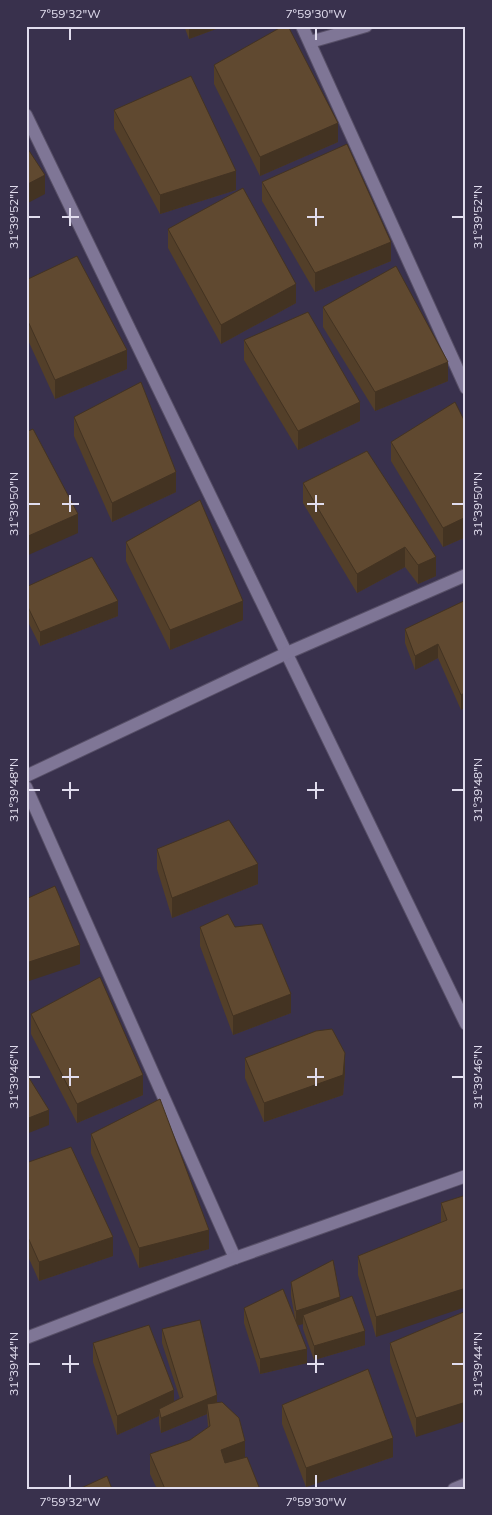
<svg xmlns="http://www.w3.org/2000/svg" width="492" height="1515" font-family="Mulish,sans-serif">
	<rect width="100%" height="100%" fill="#39314d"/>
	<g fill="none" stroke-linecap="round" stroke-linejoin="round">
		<defs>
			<g id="street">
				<polyline points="302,26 466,388"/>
				<polyline points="310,42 366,26"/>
				<polyline points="26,115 466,1024"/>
				<polyline points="26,776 287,653 466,575"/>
				<polyline points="26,787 235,1258"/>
				<polyline points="26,1338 235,1258 466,1176"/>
				<polyline points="454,1489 466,1484"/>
			</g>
		</defs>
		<!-- street casing -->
		<use href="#street" stroke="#574f67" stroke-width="14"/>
		<!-- street -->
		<use href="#street" stroke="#7f7696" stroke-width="12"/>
	</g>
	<!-- wall -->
	<g fill="#533f29">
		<polygon points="184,26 224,26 189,39"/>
		<polygon points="214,65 338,142 260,176 214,84"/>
		<polygon points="114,110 236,190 160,214 114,129"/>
		<polygon points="262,182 391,261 315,292 262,201"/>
		<polygon points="168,229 296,303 221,344 168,248"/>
		<polygon points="26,280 127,369 55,399 26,336"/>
		<polygon points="323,307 448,381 375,411 323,327"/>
		<polygon points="244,340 360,421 298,450 244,360"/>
		<polygon points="74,417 176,492 112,522 74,436"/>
		<polygon points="466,424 466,537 443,547 391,461 391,442"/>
		<polygon points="367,451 436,576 418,584 405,567 357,593 303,503 303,483"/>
		<polygon points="126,542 243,620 170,650 126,561"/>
		<polygon points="26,587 118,616 40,646 26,618"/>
		<polygon points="466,600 461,710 438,658 415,670 405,643 405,629"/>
		<polygon points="157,849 258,884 172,918 157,869"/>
		<polygon points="200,927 235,927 291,1013 233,1035 200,946"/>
		<polygon points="31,1014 143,1095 77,1123 31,1034"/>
		<polygon points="245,1058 345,1072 343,1095 264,1122 245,1078"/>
		<polygon points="91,1134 209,1249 139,1268 91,1153"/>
		<polygon points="26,1163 113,1256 39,1281 26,1252"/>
		<polygon points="466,1195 376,1337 358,1275 358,1256 441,1223 441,1203"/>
		<polygon points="291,1282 340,1301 365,1345 314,1360 303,1329 303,1324 297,1325 307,1363 260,1374 244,1323 244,1308 295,1319 291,1296"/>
		<polygon points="466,1311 416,1437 390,1362 390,1343"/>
		<polygon points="162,1329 217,1402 245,1458 259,1489 157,1489 150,1474 150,1454 190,1440 208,1427 207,1414 161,1433 159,1423 159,1416 117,1435 93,1362 93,1343 174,1402 180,1399 162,1343"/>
		<polygon points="282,1405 393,1457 306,1487 282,1424"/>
	</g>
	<!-- shaded-wall -->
	<g fill="#433322">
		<polygon points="189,26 224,26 189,39"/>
		<polygon points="338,123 338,142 260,176 260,157"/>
		<polygon points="236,171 236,190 160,214 160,195"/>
		<polygon points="45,175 45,194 26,204 26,185"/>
		<polygon points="391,242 391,261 315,292 315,273"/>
		<polygon points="296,284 296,303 221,344 221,325"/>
		<polygon points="127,350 127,369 55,399 55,380"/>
		<polygon points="448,362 448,381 375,411 375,392"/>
		<polygon points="360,402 360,421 298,450 298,431"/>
		<polygon points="176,472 176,492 112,522 112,503"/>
		<polygon points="78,514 78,533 26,556 26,537"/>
		<polygon points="466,517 466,537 443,547 443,528"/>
		<polygon points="405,547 405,567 357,593 357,574"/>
		<polygon points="436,557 436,576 418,584 418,565"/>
		<polygon points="118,601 118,616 40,646 40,632"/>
		<polygon points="243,601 243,620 170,650 170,630"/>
		<polygon points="438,644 438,658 415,670 415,656"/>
		<polygon points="466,692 466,707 461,710 461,695"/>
		<polygon points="258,864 258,884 172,918 172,898"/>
		<polygon points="80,945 80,964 26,982 26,963"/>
		<polygon points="291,994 291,1013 233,1035 233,1016"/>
		<polygon points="345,1053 345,1072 343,1095 264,1122 264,1103"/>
		<polygon points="143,1075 143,1095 77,1123 77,1104"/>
		<polygon points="49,1110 49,1125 26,1134 26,1119"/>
		<polygon points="209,1230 209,1249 139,1268 139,1248"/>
		<polygon points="113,1237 113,1256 39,1281 39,1262"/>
		<polygon points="466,1288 466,1307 376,1337 376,1317"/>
		<polygon points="340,1297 340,1311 303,1315 303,1324 296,1326 296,1311"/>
		<polygon points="365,1331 365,1345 314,1360 314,1346"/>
		<polygon points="307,1349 307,1363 260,1374 260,1359"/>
		<polygon points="174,1390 174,1409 159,1409 159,1416 117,1435 117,1416"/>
		<polygon points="217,1395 217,1410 207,1404 207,1414 161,1433 161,1418"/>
		<polygon points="466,1402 466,1421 416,1437 416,1418"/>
		<polygon points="393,1438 393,1457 306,1487 306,1468"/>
		<polygon points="245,1441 245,1460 221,1469 221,1450"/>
	</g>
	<!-- building -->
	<g fill="#604930" stroke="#433322">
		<polygon points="283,26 288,26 338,123 260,157 214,65"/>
		<polygon points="191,76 236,171 160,195 114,110"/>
		<polygon points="347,144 391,242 315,273 262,182"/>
		<polygon points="26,146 45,175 26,185"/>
		<polygon points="243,188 296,284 221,325 168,229"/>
		<polygon points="77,256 127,350 55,380 26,317 26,280"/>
		<polygon points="396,266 448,362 375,392 323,307"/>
		<polygon points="308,312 360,402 298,431 244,340"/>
		<polygon points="141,382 176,472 112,503 74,417"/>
		<polygon points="455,402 466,424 466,517 443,528 391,442"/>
		<polygon points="33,429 78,514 26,537 26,432"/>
		<polygon points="367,451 436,557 418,565 405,547 357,574 303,483"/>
		<polygon points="200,500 243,601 170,630 126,542"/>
		<polygon points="92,557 118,601 40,632 26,603 26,587"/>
		<polygon points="466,600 466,692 461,695 438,644 415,656 405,629"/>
		<polygon points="229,820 258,864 172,898 157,849"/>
		<polygon points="55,886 80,945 26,963 26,899"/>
		<polygon points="228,914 235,927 262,924 291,994 233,1016 200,927"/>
		<polygon points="100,977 143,1075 77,1104 31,1014"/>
		<polygon points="332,1029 345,1053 343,1075 264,1103 245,1058 316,1031"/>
		<polygon points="26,1073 49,1110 26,1119"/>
		<polygon points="160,1099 209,1230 139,1248 91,1134"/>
		<polygon points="71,1147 113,1237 39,1262 26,1233 26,1163"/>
		<polygon points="466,1195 466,1288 376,1317 358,1256 447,1220 441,1203"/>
		<polygon points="333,1260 340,1297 296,1311 291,1282"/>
		<polygon points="283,1289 307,1349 260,1359 244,1308"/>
		<polygon points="352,1296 365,1331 314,1346 303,1315"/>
		<polygon points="466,1311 466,1402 416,1418 390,1343"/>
		<polygon points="200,1320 217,1395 161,1418 159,1409 183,1397 162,1329"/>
		<polygon points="149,1325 174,1390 117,1416 93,1343"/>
		<polygon points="368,1369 393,1438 306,1468 282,1405"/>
		<polygon points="222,1402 239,1418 245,1441 221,1450 225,1463 247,1457 259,1487 254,1489 165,1489 150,1454 190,1440 210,1426 207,1404"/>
		<polygon points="107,1476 112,1489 79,1489"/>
	</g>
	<!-- ticks -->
	<path fill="none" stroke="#e1ddee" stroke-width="2" d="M70,28V40M316,28V40M70,208V226M316,208V226M28,217H40M62,217H79M307,217H324M452,217H464M70,495V512M316,495V512M28,504H40M62,504H79M307,504H324M452,504H464M70,782V799M316,782V799M28,790H40M62,790H79M307,790H324M452,790H464M70,1068V1086M316,1068V1086M28,1077H40M62,1077H79M307,1077H324M452,1077H464M70,1355V1373M316,1355V1373M28,1364H40M62,1364H79M307,1364H324M452,1364H464M70,1475V1488M316,1475V1488"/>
	<!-- border -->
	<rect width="492" height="1515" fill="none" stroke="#39314d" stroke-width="55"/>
	<rect x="28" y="28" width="436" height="1460" fill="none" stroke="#e1ddee" stroke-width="2"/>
	<g font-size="12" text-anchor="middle" fill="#e1ddee">
		<text x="70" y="18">7°59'32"W</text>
		<text x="316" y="18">7°59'30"W</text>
		<text transform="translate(14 217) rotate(-90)" y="4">31°39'52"N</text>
		<text transform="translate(478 217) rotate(-90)" y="4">31°39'52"N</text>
		<text transform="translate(14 504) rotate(-90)" y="4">31°39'50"N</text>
		<text transform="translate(478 504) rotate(-90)" y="4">31°39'50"N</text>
		<text transform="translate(14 790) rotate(-90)" y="4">31°39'48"N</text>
		<text transform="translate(478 790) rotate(-90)" y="4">31°39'48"N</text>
		<text transform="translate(14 1077) rotate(-90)" y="4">31°39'46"N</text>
		<text transform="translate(478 1077) rotate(-90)" y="4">31°39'46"N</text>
		<text transform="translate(14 1364) rotate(-90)" y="4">31°39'44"N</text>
		<text transform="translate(478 1364) rotate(-90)" y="4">31°39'44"N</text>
		<text x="70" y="1506">7°59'32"W</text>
		<text x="316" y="1506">7°59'30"W</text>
	</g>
</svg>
